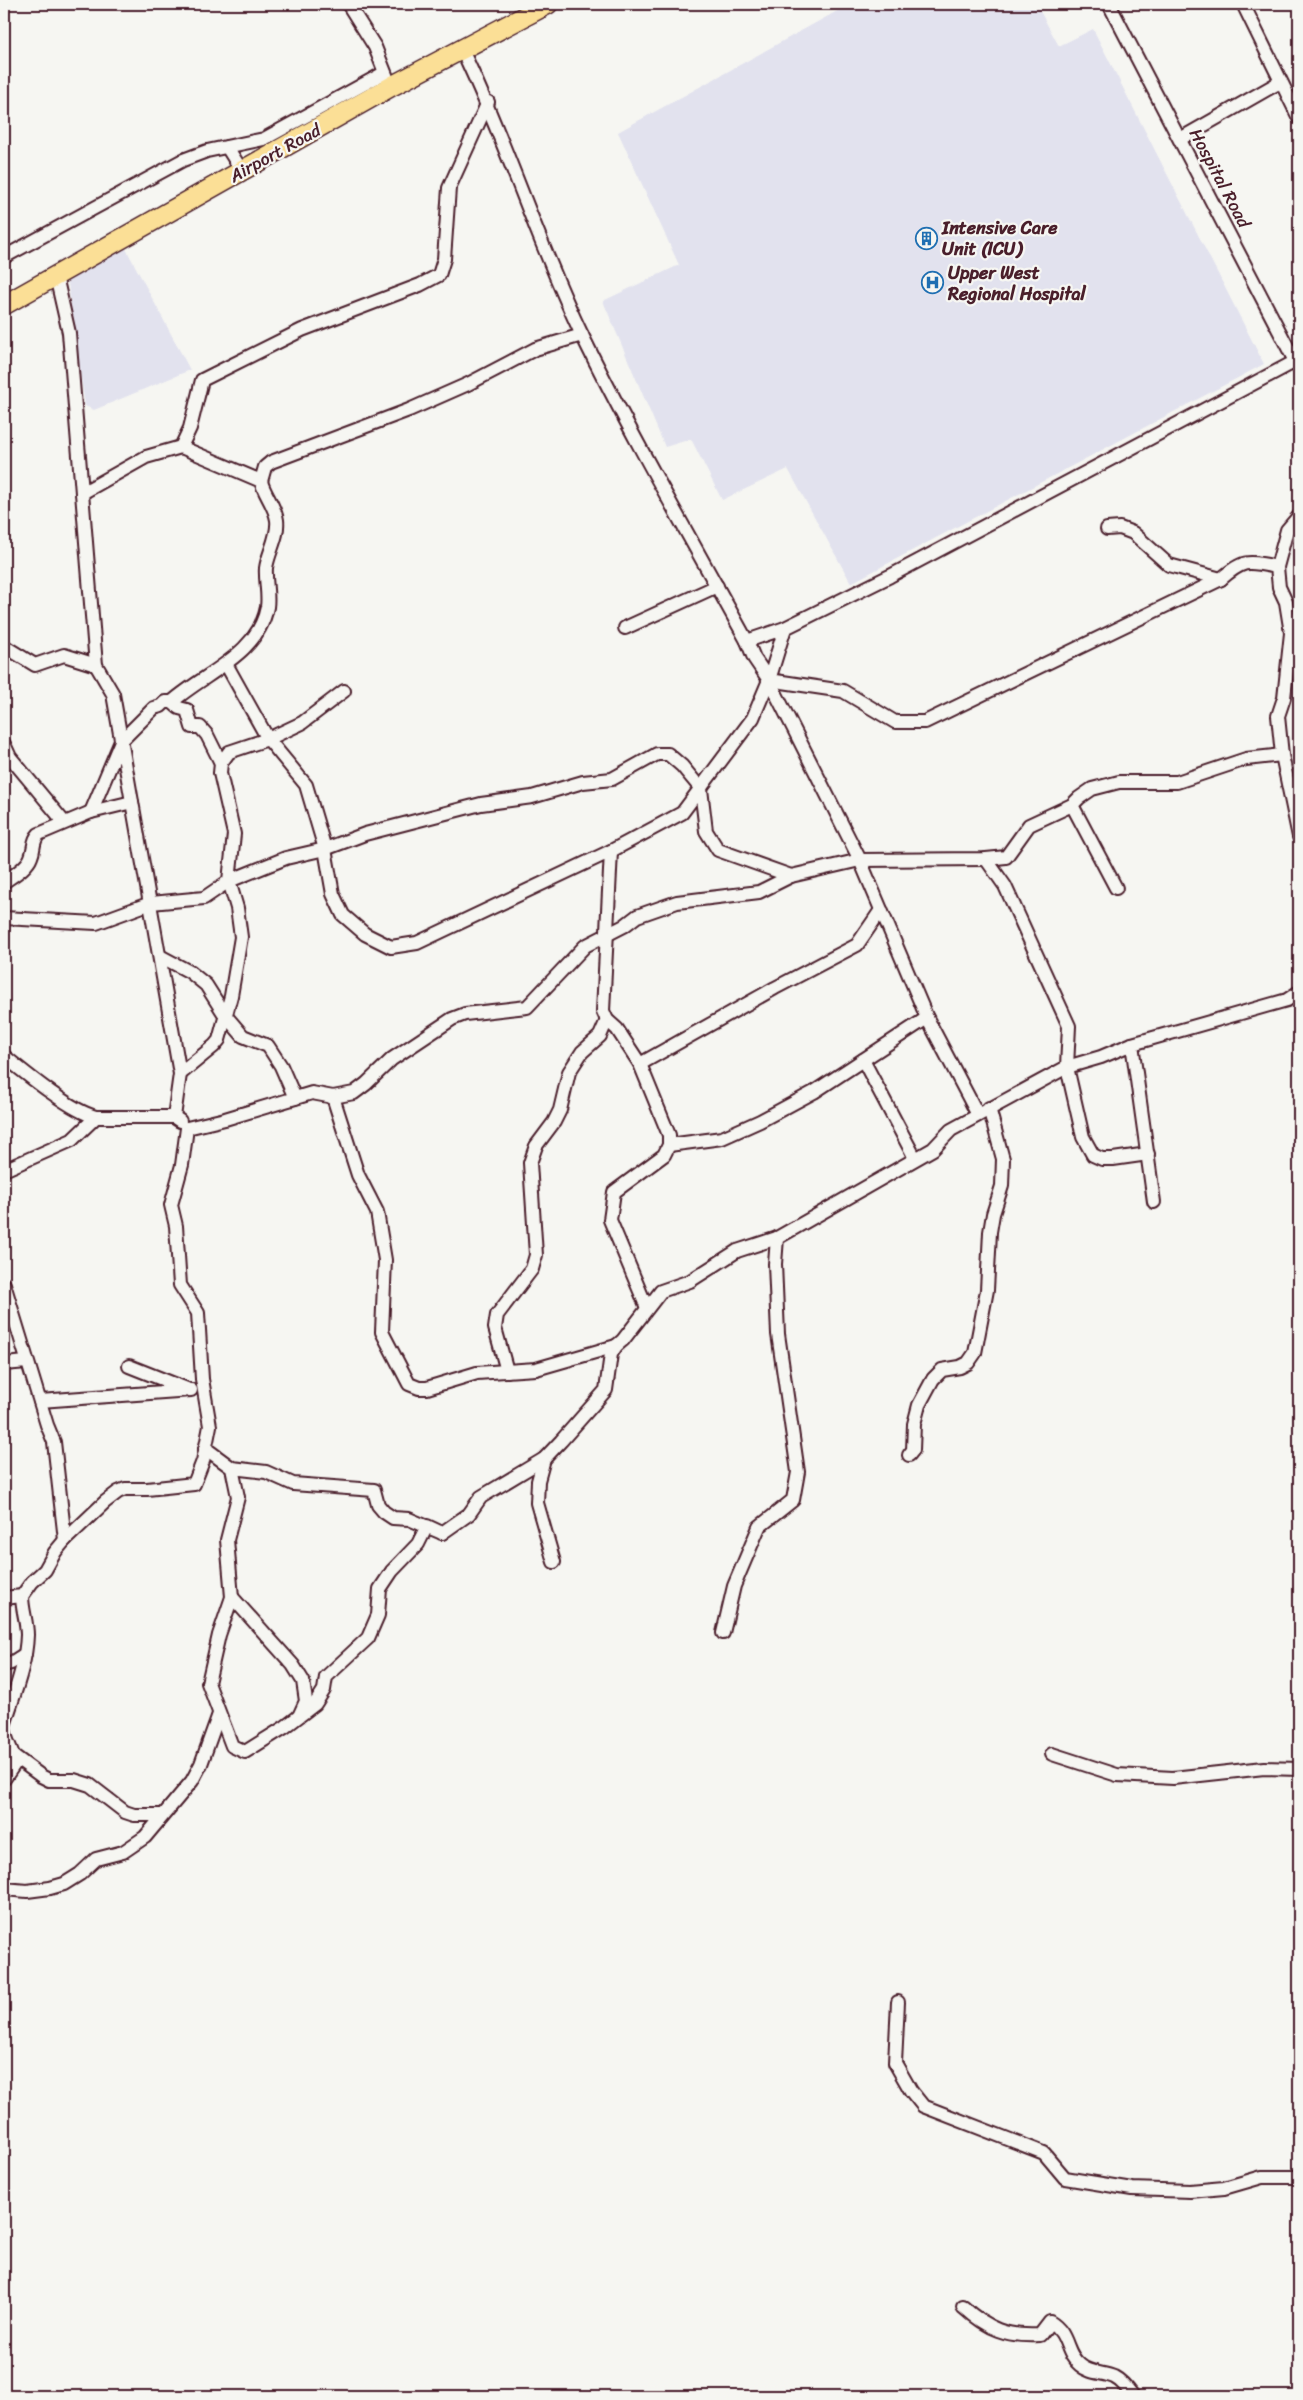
<svg xmlns="http://www.w3.org/2000/svg" width="1303" height="2400" font-family="Sriracha,sans-serif">
	<rect width="100%" height="100%" fill="#f6f6f2"/>
	<filter id="ink" filterUnits="userSpaceOnUse"><feTurbulence type="fractalNoise" baseFrequency=".02" numOctaves="2"/><feDisplacementMap in="SourceGraphic" scale="10" xChannelSelector="R" yChannelSelector="G"/><feConvolveMatrix kernelMatrix="1 2 1 2 8 2 1 2 1" color-interpolation-filters="sRGB"/></filter>
	<g filter="url(#ink)">
		<!-- built -->
		<g fill="#e2e2ee">
			<polygon points="850,4 1036,4 1059,46 1093,29 1264,364 851,583 788,469 722,500 691,439 665,447 603,301 679,265 618,132"/>
			<polygon points="124,245 190,370 94,410 85,406 67,277"/>
		</g>
		<g fill="none" stroke-linecap="round" stroke-linejoin="round">
			<defs>
				<g id="minor">
					<polyline points="348,4 375,47 388,80"/>
					<polyline points="1109,4 1298,367"/>
					<polyline points="1243,4 1299,118"/>
					<path d="M462,50C507,143 537,242 582,335C633,439 691,539 747,641L754,658L769,680L860,860L927,1018L978,1115"/>
					<polyline points="1180,139 1280,82"/>
					<polyline points="227,147 242,171"/>
					<polyline points="4,257 183,160 207,151 264,139 384,73"/>
					<polyline points="56,276 69,333 96,665 113,694 180,1074 174,1117"/>
					<polyline points="261,481 265,467 271,462 409,410 468,384 535,349 582,335"/>
					<polyline points="82,493 146,457 181,447 190,428 202,380 302,330 420,285 439,275 444,259 449,188 488,102"/>
					<polyline points="1107,529 1120,528 1133,533 1169,565 1221,579"/>
					<polyline points="625,628 717,586"/>
					<polyline points="747,641 785,628 890,576 1296,361"/>
					<polyline points="4,646 35,665 64,655 96,665"/>
					<polyline points="226,664 268,739 306,785 325,849 333,894 343,915 365,934 391,947 417,943 611,851 682,813 753,718 769,680 785,628"/>
					<path d="M769,680L843,691L895,722H925L1221,579C1244,559 1247,561 1277,567"/>
					<path d="M172,702C206,672 258,655 267,607C269,594 265,581 266,568C268,553 279,536 277,520C275,506 264,494 261,481L181,447"/>
					<polyline points="4,744 10,757 64,822"/>
					<polyline points="1282,755 1299,837"/>
					<polyline points="1072,805 1116,888"/>
					<polyline points="91,812 121,741 154,708 161,706 165,702 172,702 179,708 187,710 192,727 200,727 207,735 221,763"/>
					<polyline points="611,851 603,1011 607,1020 617,1029 640,1064 669,1135 669,1145 664,1155 614,1192 610,1220 647,1308"/>
					<polyline points="986,859 1005,886 1069,1026 1067,1067 1083,1137 1093,1155 1102,1159 1113,1159 1148,1154"/>
					<path d="M4,882C12,876 27,868 31,857C35,848 32,841 39,834L91,812L132,802"/>
					<polyline points="4,918 96,923 151,903 204,898 229,881 286,858 325,849 365,834 481,804 532,797 583,782 612,779 657,754 668,754 682,766 701,789 706,831 718,850 791,876"/>
					<polyline points="160,956 190,972 206,985 225,1015 243,1036 268,1046 281,1066 295,1098"/>
					<polyline points="1132,1044 1154,1202"/>
					<path d="M4,1056C25,1073 71,1111 96,1117H174L180,1121"/>
					<polyline points="863,1060 915,1158"/>
					<polyline points="640,1064 775,988 857,945 881,910"/>
					<polyline points="180,1074 214,1046 219,1040 231,996 241,937 237,908 229,881 234,834 220,773 221,763 229,752 268,739 302,723 344,691"/>
					<polyline points="333,1097 358,1175 377,1212 385,1260 382,1332 409,1384 419,1388 427,1388 477,1373 536,1369 616,1346"/>
					<polyline points="187,1128 225,1119 312,1093 333,1097 354,1093 366,1084 392,1059 452,1019 465,1014 527,1007 585,946 624,926 637,916 677,902 759,892 791,876 860,860 986,859 1006,857 1029,825 1072,805 1079,798 1092,789 1119,782 1177,782 1246,759 1282,755 1278,716 1284,698 1291,633 1286,602 1279,587 1277,567 1287,530 1299,516"/>
					<polyline points="669,1145 722,1138 760,1121 814,1092 927,1018"/>
					<polyline points="4,1170 72,1140 96,1117"/>
					<polyline points="4,1284 47,1425 54,1442 65,1540"/>
					<polyline points="4,1364 27,1362"/>
					<polyline points="129,1366 187,1389"/>
					<polyline points="507,1371 495,1328 497,1315 532,1269 536,1255 530,1163 536,1146 554,1122 560,1110 569,1072 582,1052 600,1036 607,1020"/>
					<polyline points="40,1401 191,1390"/>
					<polyline points="205,1448 232,1468 266,1472 293,1484 374,1490 378,1505 384,1512 393,1518 409,1519 442,1533 427,1526 418,1544 392,1571 380,1589 378,1615 368,1638 326,1677 324,1690 315,1704 285,1727 245,1752 232,1746 208,1683 219,1635 232,1597 227,1540 238,1497 232,1468"/>
					<polyline points="909,1455 913,1450 914,1424 919,1405 933,1379 942,1370 960,1367 968,1363 975,1353 987,1290 990,1232 993,1214 1002,1186 1003,1159 989,1108"/>
					<polyline points="544,1459 538,1481 537,1503 554,1562"/>
					<polyline points="442,1533 469,1514 481,1497 544,1459 561,1441 606,1390 611,1354 616,1346 623,1340 661,1291 690,1281 737,1251 777,1238 933,1149 951,1130 1067,1067 1101,1057 1132,1044 1287,1000 1299,992"/>
					<polyline points="232,1597 293,1665 303,1681 306,1701 300,1714"/>
					<polyline points="4,1598 22,1596 32,1582 45,1570 55,1552 65,1540 105,1502 118,1492 125,1489 147,1489 194,1484 203,1461 210,1426 202,1379 198,1313 180,1285 176,1226 171,1205 182,1165 187,1128"/>
					<polyline points="723,1633 734,1586 759,1527 793,1500 798,1472 778,1334 775,1264 777,1238"/>
					<polyline points="4,1665 11,1663 25,1654"/>
					<polyline points="1052,1754 1117,1775 1173,1778 1264,1768 1299,1769"/>
					<polyline points="14,1756 41,1776 49,1780 74,1780 90,1785 125,1812 134,1815 162,1815"/>
					<path d="M4,1779L15,1763C13,1749 4,1740 4,1726C13,1696 26,1666 27,1635C27,1622 22,1609 22,1596"/>
					<polyline points="4,1889 27,1891 50,1888 64,1884 80,1874 96,1859 123,1852 145,1837 192,1781 201,1764 219,1714"/>
					<polyline points="898,2002 895,2063 911,2091 923,2106 1044,2153 1065,2178 1132,2189 1190,2191 1224,2188 1262,2177 1299,2177"/>
					<path d="M963,2307C987,2329 1007,2337 1040,2335L1050,2322C1070,2334 1064,2352 1080,2365C1090,2374 1103,2372 1114,2377C1122,2381 1128,2389 1133,2396"/>
				</g>
				<polyline id="highway" points="4,305 392,86 548,4"/>
			</defs>
			<!-- minor casing -->
			<use href="#minor" stroke="#4a1f2b" stroke-width="16"/>
			<!-- highway casing -->
			<use href="#highway" stroke="#4a1f2b" stroke-width="22"/>
			<!-- minor -->
			<use href="#minor" stroke="#f6f6f2" stroke-width="12"/>
			<!-- highway -->
			<use href="#highway" stroke="#fbdf96" stroke-width="19"/>
		</g>
	</g>
	<!-- icons -->
	<defs>
		<symbol id="building-ring" viewBox="-11 -11 22 22"><circle r="9.5" fill="#f6f6f2" stroke="#1f6fb2" stroke-width="1.5"/><path d="M-4-6H4V6H1V3H-1V6H-4ZM-2.5-4.3h1.7v1.8h-1.7ZM.8-4.3h1.7v1.8H.8ZM-2.5-1h1.7V.8h-1.7ZM.8-1h1.7V.8H.8Z" fill="#1f6fb2"/></symbol>
		<symbol id="hospital-ring" viewBox="-11 -11 22 22"><circle r="9.5" fill="#f6f6f2" stroke="#1f6fb2" stroke-width="1.5"/><path d="M-5-5h3v3.5h4V-5h3V5h-3V1.5h-4V5h-3Z" fill="#1f6fb2"/></symbol>
	</defs>
	<g fill-rule="evenodd">
		<use href="#building-ring" x="914" y="226" width="25" height="25"/>
		<use href="#hospital-ring" x="920" y="270" width="25" height="25"/>
	</g>
	<g text-anchor="middle" dominant-baseline="central" stroke-width="4.5" stroke-linejoin="round" paint-order="stroke">
		<!-- street labels -->
		<g font-size="18" fill="#4a1f2b" stroke="#f6f6f2">
			<text transform="translate(275 153) rotate(-29)">Airport Road</text>
			<text transform="translate(1220 178) rotate(62)">Hospital Road</text>
		</g>
		<!-- poi labels -->
		<g font-size="18" font-weight="bold" fill="#4a1f2b" stroke="#f6f6f2" text-anchor="start">
			<text x="942" y="228">Intensive Care<tspan x="942" dy="21">Unit (ICU)</tspan></text>
			<text x="948" y="273">Upper West<tspan x="948" dy="21">Regional Hospital</tspan></text>
		</g>
	</g>
	<!-- margin -->
	<rect width="1303" height="2400" fill="none" stroke="#f6f6f2" stroke-width="20"/>
	<rect x="10" y="10" width="1283" height="2380" fill="none" stroke="#4a1f2b" stroke-width="2" filter="url(#ink)"/>
</svg>
